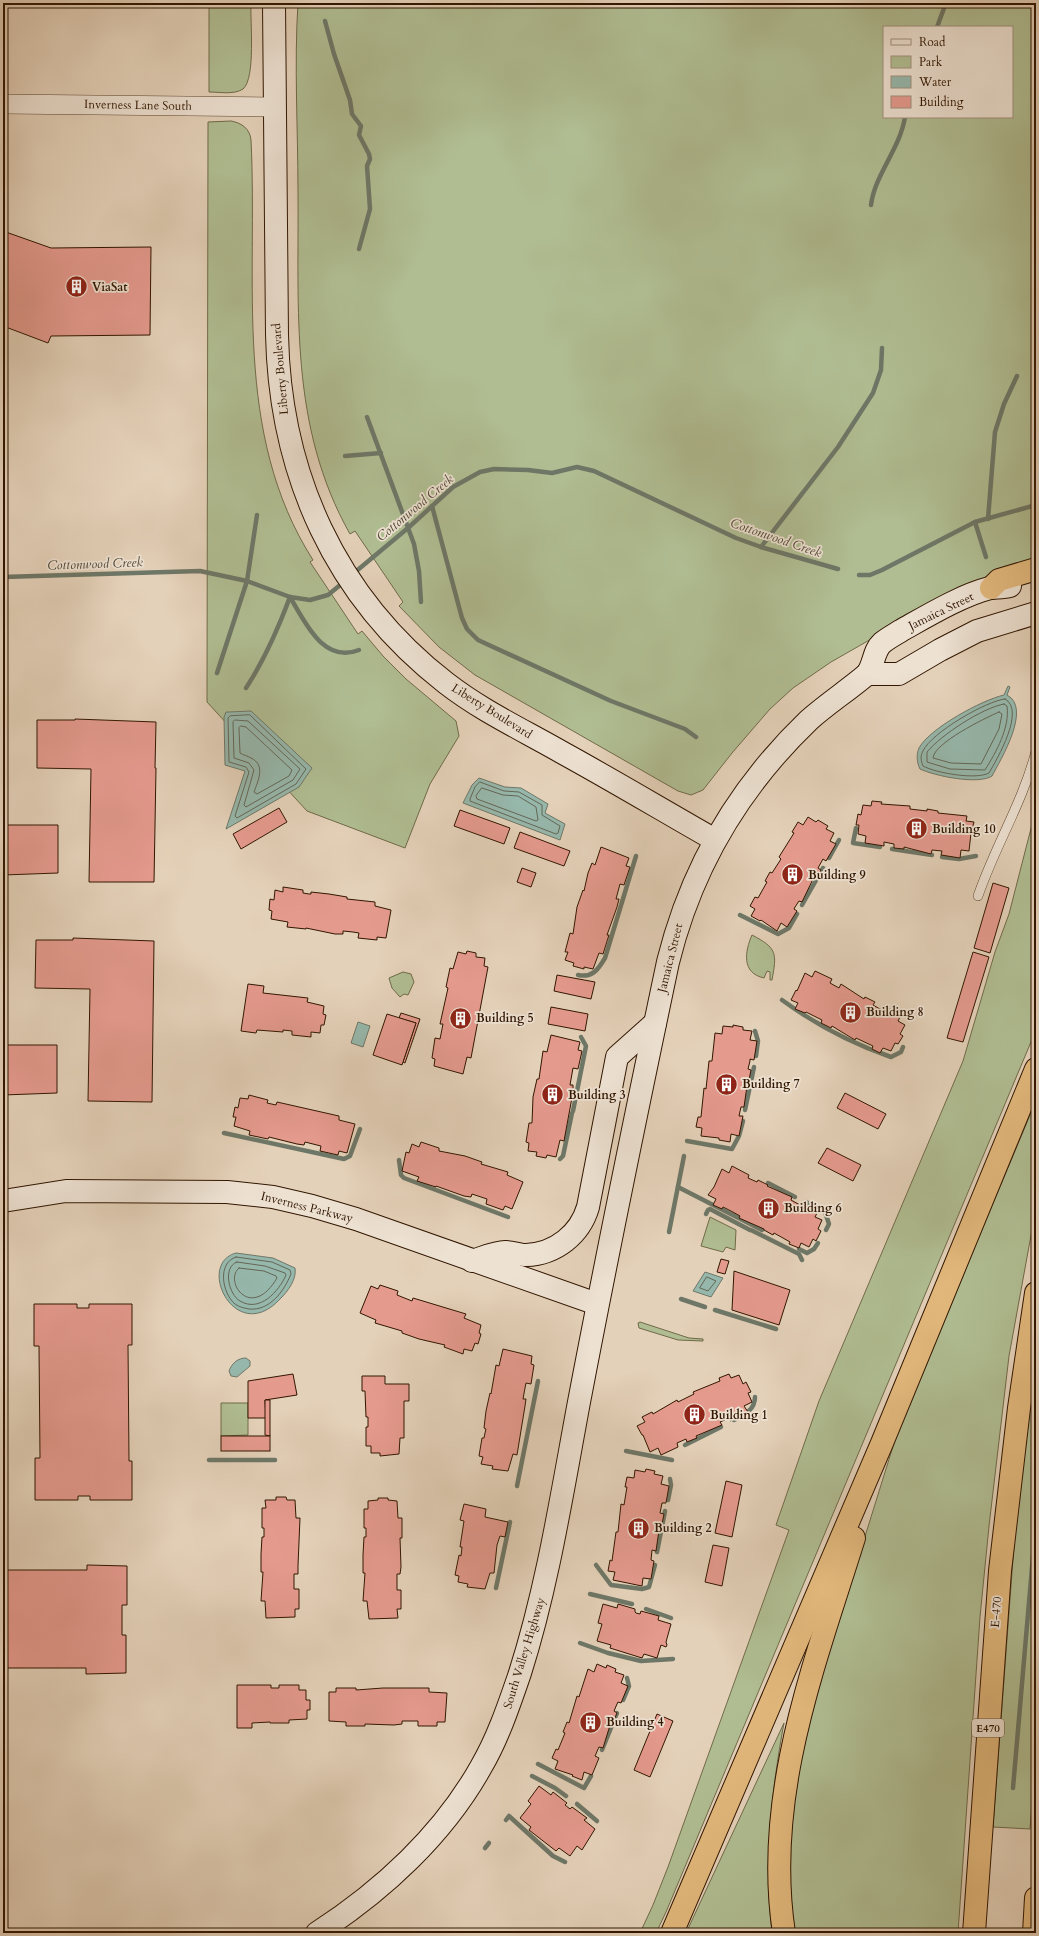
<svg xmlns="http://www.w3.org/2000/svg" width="1039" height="1936" font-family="Cardo,serif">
	<rect width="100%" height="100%" fill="#e4d1b9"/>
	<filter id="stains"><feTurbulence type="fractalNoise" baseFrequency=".005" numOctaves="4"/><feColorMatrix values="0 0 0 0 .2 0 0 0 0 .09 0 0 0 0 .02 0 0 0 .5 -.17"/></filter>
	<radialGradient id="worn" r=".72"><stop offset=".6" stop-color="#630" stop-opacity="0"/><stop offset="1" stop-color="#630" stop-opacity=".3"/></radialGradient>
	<!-- green -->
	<g fill="#b0bd92" stroke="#706a49" fill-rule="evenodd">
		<path d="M209,3H251C250,21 256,78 243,89C234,95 219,92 209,92Z"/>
		<path d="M298,3H1036V564L873,638L831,662L793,688L770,709L732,753L703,790L691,795L678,791L475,675L439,647L399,606L403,602L355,531L350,534C289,426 299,310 298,191C298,129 294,65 298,3ZM884,27H1012V117H884Z"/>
		<path d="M231,121C242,123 250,129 251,140C258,282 232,433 313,560L310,562L358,634L362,631L383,656L406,679L456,721L459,736L430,784L405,848L307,811L207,702L208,122Z"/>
		<polygon points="1036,809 1036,1030 666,1912 656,1933 640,1933 653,1905 668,1867 789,1530 776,1525 819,1401 963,1061 995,952 1009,914"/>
		<path d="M752,935C777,948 777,953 772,980H770V972L767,971L764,978C741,973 745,951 752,935Z"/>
		<polygon points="403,972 411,974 414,982 408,995 404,994 400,997 392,988 389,978"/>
		<polygon points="1036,1101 1036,1208 1009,1356 989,1526 980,1617 958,1933 791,1933 788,1861 801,1742 900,1424"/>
		<polygon points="710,1217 736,1230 735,1250 726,1247 723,1252 701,1246"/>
		<polygon points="640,1322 689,1338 703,1339 703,1341 678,1340 639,1328 638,1323"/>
		<polygon points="1036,1361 1036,1749 1030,1829 993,1827 1016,1519"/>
		<polygon points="221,1403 248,1403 248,1435 221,1436"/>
		<path d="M784,1723C771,1793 764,1862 772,1933H686Z"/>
	</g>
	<!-- water -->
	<g fill="#96b7ab" stroke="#6e7767">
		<path d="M1008,686L1010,687L1007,695C1032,708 1001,759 992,776C978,785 935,776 920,769C917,763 916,755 919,748C930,728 982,700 1004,695Z"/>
		<polygon points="251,711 312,768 299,787 226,829 245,771 225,765 224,717 226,712 229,712"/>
		<polygon points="479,778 505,787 521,788 548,804 545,813 565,824 560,840 463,803 472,785"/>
		<polygon points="358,1022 370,1026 363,1047 351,1043"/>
		<path d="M236,1253L273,1258L295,1268C297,1279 288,1291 281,1298C236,1348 195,1264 236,1253Z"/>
		<polygon points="705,1272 723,1278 711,1297 693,1291"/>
		<path d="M246,1358L250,1361V1366L237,1377L231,1376L229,1371C232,1363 238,1358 246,1358Z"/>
	</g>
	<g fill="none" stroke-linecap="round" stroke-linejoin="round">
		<!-- shore -->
		<g stroke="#646656" stroke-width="1">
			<path d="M1005,699C1026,710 997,759 989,773C976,780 936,773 923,766C921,761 920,756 923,751C931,733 986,701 1005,699Z"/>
			<path d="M1004,704L1007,706C1010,728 996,752 985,770L950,769L927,762V752C941,735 982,708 1004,704Z"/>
			<path d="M999,712L1002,714L999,729L981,764L951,763L933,758C934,743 985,718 999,712Z"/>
			<polygon points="250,715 306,769 296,784 237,818 235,816 249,772 246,767 229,762 228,718 230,716"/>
			<polygon points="235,720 248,721 300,769 293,780 246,807 244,805 254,770 249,763 234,758 233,722"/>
			<path d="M241,726L246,727L292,770L289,776L257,794L254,792C258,781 266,765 251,758C248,756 243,755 240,753L239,728Z"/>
			<polygon points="480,782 504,791 519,792 542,805 542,815 560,826 558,833 556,834 470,801 470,799 475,787"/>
			<polygon points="482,788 503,795 518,796 536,807 538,820 536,821 477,799 476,796"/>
			<path d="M236,1257L272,1262L290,1270L291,1274C284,1291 270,1311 249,1309C244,1308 239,1307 235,1304C222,1293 217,1263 236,1257Z"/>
			<path d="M237,1262L265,1266L285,1273L286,1275C279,1291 260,1313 240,1301C229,1295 222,1267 237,1262Z"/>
			<path d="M239,1268L264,1271L276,1276L277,1278C251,1322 223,1281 239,1268Z"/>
			<polygon points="707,1277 716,1281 708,1291 700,1288"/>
		</g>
		<!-- stream -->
		<g stroke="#6e7767" stroke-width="4.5">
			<polyline points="325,21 334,54 350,100 352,114 361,126 359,135 369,154 370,159 367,166 370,209 359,249"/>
			<polyline points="937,27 946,3"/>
			<path d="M871,205C875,174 900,149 905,117"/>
			<polyline points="367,417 414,544 419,571 421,602"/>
			<polyline points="345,456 381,453"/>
			<polyline points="432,506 462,618 467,629 478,640 611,701 685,729 696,737"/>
			<polyline points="988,519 995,432 1004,404 1017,376"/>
			<polyline points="975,522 986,557"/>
			<polyline points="761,547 838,447 873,393 881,370 882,348"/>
			<polyline points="354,573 408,528 453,487 480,472 494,469 528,470 552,473 577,467 594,471 736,538 761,547 838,569"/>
			<polyline points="859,575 870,575 882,570 975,522 1036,505"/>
			<polyline points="3,577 200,571 247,581 290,597 310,600 328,595 345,581"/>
			<path d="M290,597C305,622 323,664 359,650"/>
			<polyline points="217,673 247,581 257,515"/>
			<path d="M246,688C265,659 278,629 290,597"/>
			<polyline points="856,828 853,843 880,847"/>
			<polyline points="892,849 932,855"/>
			<polyline points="942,857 959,859 976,856"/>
			<polyline points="829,858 839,840"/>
			<polyline points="802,905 823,868"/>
			<polyline points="740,915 778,934 789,928 797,914"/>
			<path d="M578,975C592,978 598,970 605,958L636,856"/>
			<path d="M782,1000C815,1024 853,1044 891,1057L901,1052L903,1047"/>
			<polyline points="755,1031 758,1041 756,1056"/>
			<polyline points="745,1110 754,1067"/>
			<polyline points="573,1111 586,1046 581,1037"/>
			<polyline points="224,1133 344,1159 350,1156 360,1129"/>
			<polyline points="687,1141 732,1149 739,1136 743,1121"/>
			<polyline points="560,1159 563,1156 572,1113"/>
			<polyline points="399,1160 401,1175 404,1178 508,1217"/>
			<polyline points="768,1183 795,1197"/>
			<polyline points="678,1187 762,1230"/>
			<polyline points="806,1202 825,1212 829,1224 826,1230"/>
			<polyline points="706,1214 708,1210 710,1209 750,1230"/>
			<polyline points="751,1230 799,1254 802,1260"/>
			<polyline points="669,1232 684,1156"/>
			<polyline points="799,1249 807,1253 814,1249 818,1243"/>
			<polyline points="681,1299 705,1307"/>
			<polyline points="715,1310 776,1329"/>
			<path d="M734,1420C744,1415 755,1410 755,1397"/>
			<polyline points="685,1445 721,1427"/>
			<polyline points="626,1451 672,1460"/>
			<polyline points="209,1460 275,1460"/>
			<polyline points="517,1486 538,1381"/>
			<polyline points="668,1500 671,1485 670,1479"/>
			<polyline points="657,1552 665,1511"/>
			<polyline points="596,1565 611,1585 642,1589 649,1587 655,1565"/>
			<polyline points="496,1588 510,1522"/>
			<polyline points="590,1594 632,1604"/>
			<polyline points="646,1609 671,1618"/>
			<polyline points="580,1643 608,1653 641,1661 673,1659"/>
			<polyline points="623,1700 629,1686 627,1678"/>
			<polyline points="602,1750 617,1713"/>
			<polyline points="538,1764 584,1788 591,1776"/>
			<polyline points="532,1776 555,1788 566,1796"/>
			<polyline points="1013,1788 1036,1521"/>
			<polyline points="577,1804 597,1821"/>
			<polyline points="506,1820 509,1816 553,1856 565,1862"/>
			<polyline points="485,1848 489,1843"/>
		</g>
	</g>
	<!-- building -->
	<g fill="#e59a8e" stroke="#311600">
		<polygon points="3,231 51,248 151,247 150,335 51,336 48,343 3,326"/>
		<polygon points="3,713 4,825 58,825 58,873 3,875"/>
		<polygon points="75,719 156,722 155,768 156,768 154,882 89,882 91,769 37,768 37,720 75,720"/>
		<polygon points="872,801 882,802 881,804 910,806 910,809 927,811 927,809 938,811 938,813 967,816 966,821 974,822 971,833 969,851 961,850 960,858 941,855 942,851 932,850 931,854 904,847 904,849 894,848 894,844 884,842 884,846 865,843 866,836 858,834 859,825 856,825 858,814 861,815 863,805 871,806"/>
		<polygon points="279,808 287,822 241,849 233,834"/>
		<polygon points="460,810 510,828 504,844 454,826"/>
		<polygon points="808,817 816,822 818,820 828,826 826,829 834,833 830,841 836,844 826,861 823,859 818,868 821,870 816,878 814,877 802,902 799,901 795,907 794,909 797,911 787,927 781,923 777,931 761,920 760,921 751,916 755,909 750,906 755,897 758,898 767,882 765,881 770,872 772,873 781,859 779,857 794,833 792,832 798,822 803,825"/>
		<polygon points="520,832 570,851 564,866 514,848"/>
		<polygon points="601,847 629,858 626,866 630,867 624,885 620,884 616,899 619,899 617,907 607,935 609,935 603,954 599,953 593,969 584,967 584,969 573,966 574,963 565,960 568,952 565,952 570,933 573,934 577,907 583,890 584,891 588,873 592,863 595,865"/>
		<polygon points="522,868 536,873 531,887 517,882"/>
		<polygon points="993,883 1009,888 990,953 974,948"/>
		<polygon points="283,887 303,890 303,893 309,894 311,894 311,892 329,894 347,897 347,899 375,902 375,906 391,910 386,938 377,937 377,940 358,938 359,933 353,932 343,931 343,934 335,934 306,928 306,929 287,927 288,922 271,919 272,911 269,910 270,899 274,900 275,890 283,892"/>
		<polygon points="3,933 3,1045 57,1045 57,1093 3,1095"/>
		<polygon points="73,938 154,941 152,1102 88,1101 90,989 35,988 36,940 73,940"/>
		<polygon points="467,951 476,953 476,957 485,958 484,966 488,967 471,1058 467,1057 463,1074 434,1066 435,1059 432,1058 435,1038 440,1039 443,1024 440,1024 448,988 446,987 450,968 453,969 458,952 466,954"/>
		<polygon points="973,952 989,957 963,1042 947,1038"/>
		<polygon points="815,971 832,979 830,983 839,988 841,984 864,999 865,997 875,1002 873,1005 880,1009 884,1006 901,1015 898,1021 905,1025 900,1034 903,1036 898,1044 895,1043 891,1051 883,1048 880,1053 872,1049 873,1046 856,1038 855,1040 832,1026 831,1028 821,1023 822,1020 806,1012 805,1013 795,1009 798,1003 791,1000 796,990 797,991 805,973 812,977"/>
		<polygon points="557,975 595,982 591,999 554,991"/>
		<polygon points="248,984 264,986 263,993 308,998 307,1002 324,1006 323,1014 326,1015 324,1025 321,1025 320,1033 311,1032 311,1037 292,1035 292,1031 283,1030 283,1032 257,1030 256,1033 241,1031"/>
		<polygon points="551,1007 588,1014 585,1031 548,1024"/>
		<polygon points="401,1013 420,1019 405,1063 403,1062 416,1023 399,1018"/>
		<polygon points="387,1014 416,1023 402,1065 373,1055"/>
		<polygon points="733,1025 743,1027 743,1030 752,1031 750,1040 757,1041 754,1060 750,1059 750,1061 748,1069 751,1070 749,1080 748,1079 744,1107 741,1107 739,1116 743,1116 739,1136 731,1134 730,1142 719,1140 719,1138 701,1136 702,1128 696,1127 698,1117 701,1117 704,1088 706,1089 709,1061 712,1061 715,1033 722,1034 723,1026 733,1027"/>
		<polygon points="551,1035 580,1042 578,1050 582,1051 578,1069 573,1068 570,1085 573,1085 573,1092 564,1141 560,1140 556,1157 547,1155 546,1158 536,1156 537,1152 528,1151 529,1143 526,1142 529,1123 532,1123 533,1097 537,1079 539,1079 543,1051 547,1052"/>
		<polygon points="845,1093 886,1114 878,1129 837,1108"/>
		<polygon points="249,1095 268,1100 267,1103 276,1105 277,1102 339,1116 339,1120 355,1124 347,1153 339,1151 338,1155 320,1151 321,1146 305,1142 304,1145 297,1144 269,1137 268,1139 249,1135 250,1131 234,1126 236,1117 233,1117 235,1107 238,1108 240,1098 248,1099"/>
		<polygon points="421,1142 439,1148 439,1151 465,1156 482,1162 481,1164 508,1172 507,1175 523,1182 512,1209 505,1206 503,1210 486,1204 487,1199 472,1194 471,1197 464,1196 436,1186 436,1187 417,1181 419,1177 402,1171 406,1152 409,1153 412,1144 419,1147"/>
		<polygon points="827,1148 861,1165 853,1181 818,1163"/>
		<polygon points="732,1166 749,1175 748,1178 757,1182 758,1180 768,1185 767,1186 792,1197 791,1200 800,1205 801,1202 818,1211 815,1217 822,1220 818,1229 821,1231 816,1241 813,1239 809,1247 801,1243 799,1248 789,1244 790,1242 783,1238 774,1233 773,1235 764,1230 764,1229 739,1218 740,1216 731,1211 723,1207 722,1209 713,1205 716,1199 708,1195 714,1187 722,1169 729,1173"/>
		<polygon points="721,1259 729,1261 725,1274 717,1272"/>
		<polygon points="734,1271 790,1290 779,1325 732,1310"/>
		<polygon points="380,1285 398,1291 397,1295 412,1301 413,1298 466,1314 464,1318 481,1325 479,1333 481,1334 478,1344 475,1343 472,1351 464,1349 463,1354 444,1347 445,1345 419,1339 402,1333 402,1331 375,1323 376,1320 360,1313 371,1286 378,1289"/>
		<polygon points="34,1304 77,1304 77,1308 89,1308 89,1304 132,1304 132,1345 128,1345 129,1461 132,1461 132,1500 90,1500 90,1496 78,1496 78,1500 35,1500 35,1458 40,1458 39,1346 34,1346"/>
		<polygon points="503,1349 532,1356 531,1364 534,1365 531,1384 526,1383 525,1388 523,1399 526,1399 525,1406 517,1455 513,1454 508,1471 492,1469 493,1466 481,1464 483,1457 479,1456 482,1438 484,1438 485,1433 486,1429 484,1428 486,1411 490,1393 491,1394 496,1365 499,1366"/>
		<polygon points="293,1374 297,1395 265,1400 266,1418 248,1418 248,1381"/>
		<polygon points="729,1374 731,1378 739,1375 743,1384 746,1382 751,1392 748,1393 752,1402 744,1406 748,1412 730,1421 729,1418 720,1422 722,1425 696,1436 697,1438 687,1442 686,1439 677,1443 678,1447 661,1455 658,1448 650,1452 643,1435 642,1435 637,1426 645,1422 642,1417 652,1412 653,1414 677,1400 678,1402 694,1394 693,1392 720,1381 719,1378"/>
		<polygon points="362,1376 385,1376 385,1384 409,1384 409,1401 404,1401 404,1438 400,1438 399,1454 380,1456 380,1453 371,1453 371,1446 366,1446 366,1427 368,1427 368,1417 366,1417 365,1391 362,1391"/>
		<polygon points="265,1400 270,1400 270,1436 265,1435"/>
		<rect x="221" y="1436" width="49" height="15"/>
		<polygon points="646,1469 655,1471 654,1474 663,1476 661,1484 669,1486 666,1503 662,1503 660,1513 664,1514 662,1524 660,1523 656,1551 652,1550 651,1560 654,1561 651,1579 643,1578 642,1586 613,1580 615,1572 608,1571 610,1560 612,1561 616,1532 618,1532 621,1504 624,1505 627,1487 625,1487 627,1477 634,1478 635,1470 645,1472"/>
		<polygon points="726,1481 742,1485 732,1537 715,1533"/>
		<polygon points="276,1497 286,1497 287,1500 295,1500 296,1518 300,1518 298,1566 298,1574 294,1574 294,1589 299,1589 299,1609 295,1609 295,1617 266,1618 265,1601 261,1601 263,1572 261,1572 261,1554 262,1537 264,1537 264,1528 262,1528 262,1508 266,1508 265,1500 276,1500"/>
		<polygon points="378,1498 388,1498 388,1500 397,1501 398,1518 402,1518 402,1538 400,1538 401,1567 400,1574 397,1574 397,1590 401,1590 401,1609 397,1609 398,1618 369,1619 367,1601 363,1601 365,1573 363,1573 363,1555 364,1537 366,1537 366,1528 364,1528 364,1509 368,1509 368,1501 378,1500"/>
		<polygon points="464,1504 486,1509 485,1517 508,1522 505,1537 500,1536 497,1545 494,1573 490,1573 485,1589 467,1587 468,1584 458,1582 459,1576 455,1575 459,1555 461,1556 462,1547 460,1547 464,1521 460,1520"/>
		<polygon points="713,1545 729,1548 722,1586 705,1582"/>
		<polygon points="87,1565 127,1566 127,1605 122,1605 122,1635 126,1635 126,1673 86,1674 86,1668 3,1668 3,1570 87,1570"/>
		<polygon points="603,1604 617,1608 618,1604 635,1609 635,1612 636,1613 640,1614 641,1611 659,1616 658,1620 671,1624 666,1642 667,1645 666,1647 661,1645 657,1658 644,1654 642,1658 610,1648 611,1645 597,1641 602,1624 598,1623"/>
		<polygon points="597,1664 606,1668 607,1665 616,1669 615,1672 624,1675 621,1683 628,1686 621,1703 618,1702 617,1704 614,1711 617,1713 613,1722 611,1722 603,1748 599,1747 595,1756 599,1758 592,1775 584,1772 582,1780 572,1776 573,1775 555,1769 558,1761 552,1758 556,1749 558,1750 565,1733 563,1732 567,1722 569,1723 577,1696 579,1697 588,1669 594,1672"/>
		<polygon points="237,1685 271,1685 271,1688 279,1688 279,1685 299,1685 299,1690 306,1690 306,1700 310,1700 310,1710 307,1710 307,1719 289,1720 289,1723 270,1723 270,1722 252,1723 252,1728 237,1728"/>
		<polygon points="336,1688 356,1688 356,1690 383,1688 429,1688 429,1692 447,1693 445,1722 437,1722 437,1726 418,1726 418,1721 402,1721 402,1724 394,1725 365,1724 365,1726 346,1726 346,1722 329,1721 329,1692 336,1692"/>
		<polygon points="657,1714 673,1721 650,1777 634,1770"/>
		<polygon points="539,1786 551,1795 553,1792 567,1803 565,1805 570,1809 572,1807 587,1818 584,1820 595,1829 582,1850 577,1846 570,1856 559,1848 556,1851 529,1830 531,1827 520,1818 531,1804 528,1801"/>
	</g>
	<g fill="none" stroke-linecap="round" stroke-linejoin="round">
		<defs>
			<path id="lane" d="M978,896C995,846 1023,802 1036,751"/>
			<polyline id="street" points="3,104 274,107"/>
			<g id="secondary">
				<path d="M274,3L277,335C280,474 335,597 446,683C482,711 523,730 563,753C614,781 664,811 715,840"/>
				<polyline points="867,674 899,674 940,650 977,631 1036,613"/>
				<polyline points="3,1201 66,1191 227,1192 273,1197 312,1206 356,1219 597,1304"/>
				<path d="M472,1261C482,1258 495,1252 505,1252C512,1252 519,1255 526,1255C556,1254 580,1234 588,1207L617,1057L655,1023"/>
				<path d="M317,1933C382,1891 443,1835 481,1767C498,1738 509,1705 520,1673C548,1585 562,1493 579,1402C607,1255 637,1109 668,962C691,869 739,787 809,720C827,704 847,691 866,675C874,667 873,651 882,643C888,638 896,634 902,630C927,616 962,595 990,588C996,587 1003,588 1010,586"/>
			</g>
			<g id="highway">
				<polyline points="991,588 999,580 1036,569"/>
				<polyline points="672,1933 882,1443 1036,1069"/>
				<path d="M784,1933C763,1796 814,1666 854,1538"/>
				<polyline points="974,1933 1000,1571 1019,1408 1036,1293"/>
				<polyline points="1034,1933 1036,1898"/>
			</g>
		</defs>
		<!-- lane casing -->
		<use href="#lane" stroke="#5e452e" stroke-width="10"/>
		<!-- street casing -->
		<use href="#street" stroke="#5e452e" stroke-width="20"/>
		<!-- secondary casing -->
		<use href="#secondary" stroke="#311600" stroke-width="24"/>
		<!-- highway casing -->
		<use href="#highway" stroke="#311600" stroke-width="24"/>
		<!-- lane -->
		<use href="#lane" stroke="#ede1d2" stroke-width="9"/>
		<!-- street -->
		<use href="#street" stroke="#ede1d2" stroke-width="19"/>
		<!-- secondary -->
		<use href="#secondary" stroke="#ede1d2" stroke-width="22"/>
		<!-- highway -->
		<use href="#highway" stroke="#e2b87c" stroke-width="22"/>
	</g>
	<!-- icons -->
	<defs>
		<symbol id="building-disc" viewBox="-11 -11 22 22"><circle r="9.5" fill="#8f2418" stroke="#ede1d2"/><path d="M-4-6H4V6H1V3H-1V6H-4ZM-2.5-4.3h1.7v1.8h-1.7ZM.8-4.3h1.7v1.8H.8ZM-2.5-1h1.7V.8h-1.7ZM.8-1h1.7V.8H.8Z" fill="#fff"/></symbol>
	</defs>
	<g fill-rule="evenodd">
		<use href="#building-disc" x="64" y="274" width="25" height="25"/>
		<use href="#building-disc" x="904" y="816" width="25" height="25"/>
		<use href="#building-disc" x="780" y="862" width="25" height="25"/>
		<use href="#building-disc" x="838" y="1000" width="25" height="25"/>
		<use href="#building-disc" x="448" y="1006" width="25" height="25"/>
		<use href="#building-disc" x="714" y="1072" width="25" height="25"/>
		<use href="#building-disc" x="540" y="1082" width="25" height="25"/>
		<use href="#building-disc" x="756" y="1196" width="25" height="25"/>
		<use href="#building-disc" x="682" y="1402" width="25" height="25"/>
		<use href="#building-disc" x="626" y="1516" width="25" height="25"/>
		<use href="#building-disc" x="578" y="1710" width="25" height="25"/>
	</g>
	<g text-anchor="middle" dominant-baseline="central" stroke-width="3.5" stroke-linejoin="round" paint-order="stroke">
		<!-- shield labels -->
		<rect fill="#ede1d2" stroke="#69533f" stroke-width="1" x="972" y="1719" width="32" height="18" rx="3"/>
		<g font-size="11" font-weight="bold" fill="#311600">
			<text x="988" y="1728">E470</text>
		</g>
		<!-- street labels -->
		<g font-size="12" fill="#311600" stroke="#ede1d2">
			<text transform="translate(138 105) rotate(1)">Inverness Lane South</text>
			<text transform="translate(280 369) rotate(-95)">Liberty Boulevard</text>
			<text transform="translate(941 611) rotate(-26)">Jamaica Street</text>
			<text transform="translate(492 711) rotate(32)">Liberty Boulevard</text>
			<text transform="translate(670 958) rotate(-76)">Jamaica Street</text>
			<text transform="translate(307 1207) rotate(14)">Inverness Parkway</text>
			<text transform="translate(996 1612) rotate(-85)">E-470</text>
			<text transform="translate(524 1653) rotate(-73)">South Valley Highway</text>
		</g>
		<!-- poi labels -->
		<g font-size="12" font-weight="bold" fill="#311600" stroke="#ede1d2" text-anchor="start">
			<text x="92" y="287">ViaSat</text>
			<text x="932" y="829">Building 10</text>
			<text x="808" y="875">Building 9</text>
			<text x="866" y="1012">Building 8</text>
			<text x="476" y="1018">Building 5</text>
			<text x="742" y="1084">Building 7</text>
			<text x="568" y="1095">Building 3</text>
			<text x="784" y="1208">Building 6</text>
			<text x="710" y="1415">Building 1</text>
			<text x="654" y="1528">Building 2</text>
			<text x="606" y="1722">Building 4</text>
		</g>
		<!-- water labels -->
		<g font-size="13" font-style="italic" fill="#4f4633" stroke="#ede1d2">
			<text transform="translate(415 508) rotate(-40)">Cottonwood Creek</text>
			<text transform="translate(776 538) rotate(19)">Cottonwood Creek</text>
			<text transform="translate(95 564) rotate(-2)">Cottonwood Creek</text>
		</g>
	</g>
	<!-- margin -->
	<rect width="1039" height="1936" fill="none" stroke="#e4d1b9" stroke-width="16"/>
	<rect x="4" y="4" width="1031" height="1928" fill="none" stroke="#311600" stroke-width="2"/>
	<rect x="8" y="8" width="1023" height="1920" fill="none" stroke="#311600"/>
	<!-- legend -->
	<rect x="883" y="26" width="130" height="92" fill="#ede1d2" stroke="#a2907e"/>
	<rect x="891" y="39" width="20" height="6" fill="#ede1d2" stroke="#a2907e"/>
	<text x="919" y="46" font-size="12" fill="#311600">Road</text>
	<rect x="891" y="56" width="20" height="12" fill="#b0bd92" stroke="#a2907e"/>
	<text x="919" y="66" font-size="12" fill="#311600">Park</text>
	<rect x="891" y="76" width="20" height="12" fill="#96b7ab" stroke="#a2907e"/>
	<text x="919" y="86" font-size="12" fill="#311600">Water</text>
	<rect x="891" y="96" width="20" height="12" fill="#e59a8e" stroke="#a2907e"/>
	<text x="919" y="106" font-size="12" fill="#311600">Building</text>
	<rect width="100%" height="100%" filter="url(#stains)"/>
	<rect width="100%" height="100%" fill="url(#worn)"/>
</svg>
